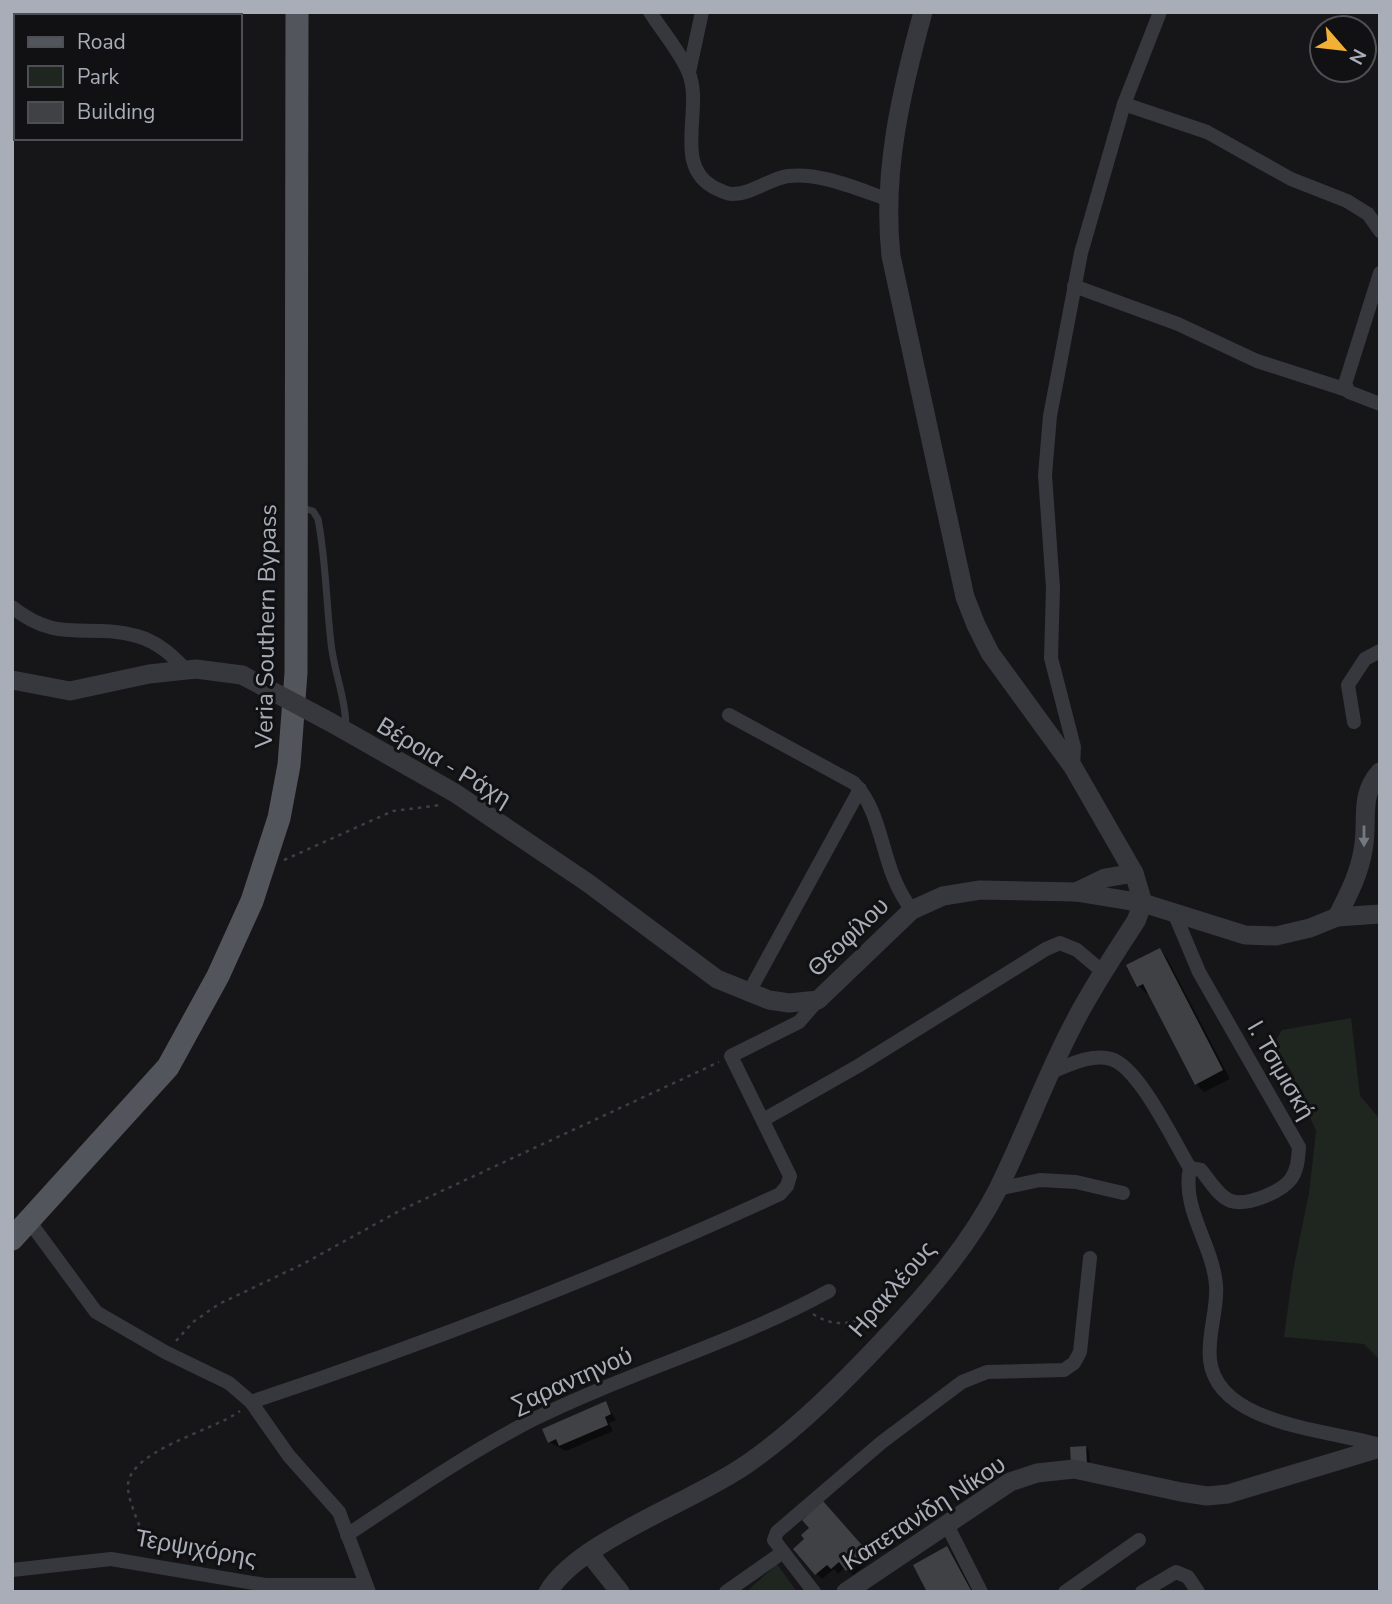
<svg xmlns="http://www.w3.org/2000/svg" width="1392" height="1604" font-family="'Nunito Sans',sans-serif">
	<rect width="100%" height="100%" fill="#161618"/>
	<!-- green -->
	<g fill="#1e261f">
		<polygon points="1351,1018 1360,1096 1380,1119 1380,1360 1364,1344 1284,1337 1293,1271 1309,1193 1316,1131 1290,1069 1273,1045 1282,1030"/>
		<polygon points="777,1564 797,1592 746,1592"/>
	</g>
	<!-- shadow -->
	<g fill="#0007">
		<polygon points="1159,950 1167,958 1230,1079 1204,1092 1196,1084 1149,993 1147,994 1139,986 1128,966"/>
		<polygon points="606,1404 616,1420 609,1423 613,1431 566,1451 549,1442"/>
		<polygon points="1086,1448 1089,1451 1090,1466 1076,1467"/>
		<polygon points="829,1509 872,1559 853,1575 845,1567 838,1574 834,1569 822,1579 817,1574 807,1539"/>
		<polygon points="947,1548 952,1554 973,1592 929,1592"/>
	</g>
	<!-- building -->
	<g fill="#404145">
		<polygon points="1160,948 1223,1070 1195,1085 1143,984 1137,987 1126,965"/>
		<polygon points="606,1401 611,1414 605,1417 608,1425 559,1446 556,1439 548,1443 542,1429"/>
		<polygon points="1086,1446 1087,1463 1071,1464 1070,1447"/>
		<polygon points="823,1501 868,1552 846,1571 839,1562 831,1569 827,1565 815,1575 793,1549 804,1539 801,1535 809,1528 802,1520"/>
		<polygon points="947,1546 972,1592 927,1592 913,1565"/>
	</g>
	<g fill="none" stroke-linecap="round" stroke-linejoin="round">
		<!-- path -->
		<g stroke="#3d3f44" stroke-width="2.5" stroke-dasharray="3.5 5" stroke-linecap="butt">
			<polyline points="284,860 393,811 441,805"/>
			<path d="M813,1314C850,1338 876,1309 904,1292"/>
			<polyline points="176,1341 193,1322 219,1304 303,1264 401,1210 719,1062"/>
			<path d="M141,1549L145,1541C140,1525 130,1506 128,1489C124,1451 214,1431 240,1411"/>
		</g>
		<!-- service -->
		<path stroke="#37383d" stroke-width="7" d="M299,507L313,511L318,519C326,560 326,601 331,643C334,673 346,698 346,728"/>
		<!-- minor -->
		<g stroke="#37383d" stroke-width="14">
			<path d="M650,12C662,31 679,50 688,71C705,108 670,167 717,189C722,191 727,194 732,194C752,194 769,179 788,176C820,172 857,189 887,199"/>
			<polyline points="689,72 702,12"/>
			<polyline points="1124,104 1207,132 1291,179 1347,201 1368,214 1380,231"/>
			<polyline points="1380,273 1345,384 1349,392 1380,404"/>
			<polyline points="1074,286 1178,324 1257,361 1347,390"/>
			<path d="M12,607C59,645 88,622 137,636C158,642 172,655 186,670"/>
			<path d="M729,715L854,783C886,816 879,868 912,910"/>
			<polyline points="1354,722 1348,685 1365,659 1380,651"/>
			<polyline points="1073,767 1074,747 1051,658 1053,588 1045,475 1050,416 1081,253 1124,104 1160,12"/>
			<path d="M1175,915L1199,972L1299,1147C1298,1158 1298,1169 1291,1179C1281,1192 1248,1206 1231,1201C1219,1197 1209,1180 1201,1170L1190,1168"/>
			<polyline points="748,994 860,789"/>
			<path d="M1049,1073C1067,1066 1091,1053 1111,1059C1139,1067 1174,1142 1190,1168C1181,1209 1213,1245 1216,1285C1218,1310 1207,1335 1210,1360C1217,1425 1330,1430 1380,1445"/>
			<polyline points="763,1120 858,1066 1046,949 1060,943 1077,950 1103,972"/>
			<polyline points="998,1189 1040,1180 1076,1182 1123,1193"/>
			<polyline points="29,1221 96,1312 165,1352 229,1383 251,1402 289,1456 339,1512 369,1592"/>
			<path d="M251,1402C431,1342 607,1274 780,1194L787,1186L790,1176L731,1056L799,1022L818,1000"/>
			<polyline points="946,1523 981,1592"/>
			<path d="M347,1535C407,1495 468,1453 532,1420C629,1372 734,1343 829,1291"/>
			<polyline points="12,1570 111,1559 265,1585 365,1585"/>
			<polyline points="726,1592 783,1552"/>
			<polyline points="814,1592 774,1540 777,1532 882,1442 962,1382 987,1372 1064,1370 1074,1363 1080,1352 1090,1258"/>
			<polyline points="1065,1592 1139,1540"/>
			<polyline points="1142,1592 1176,1572 1188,1577 1198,1592"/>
		</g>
		<!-- tertiary -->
		<g stroke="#37383d" stroke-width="19">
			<path d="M923,12C901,92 882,173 891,256L965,597L976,625L990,653L1073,767L1134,873L1143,903"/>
			<polyline points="12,680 70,691 149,674 196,669 242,675"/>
			<polyline points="330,722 455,793 588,883 717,979 769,1000 789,1003 818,1000 912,910 943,896 980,890 1076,892 1143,903 1245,935 1276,936 1310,928 1337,917 1380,914"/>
			<polyline points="1076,892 1105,878 1134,873"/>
			<path d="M1337,917C1348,895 1359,875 1363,850C1369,822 1358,796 1380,772"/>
			<polyline points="589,1553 620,1592"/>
			<path d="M548,1592C578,1541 695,1501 747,1464C799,1428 847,1379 891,1332C931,1289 971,1242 998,1189C1025,1135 1045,1078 1073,1025C1091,989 1114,955 1136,921L1143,903"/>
			<polyline points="846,1592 1010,1482 1037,1473 1074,1469 1181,1492 1207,1496 1228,1494 1380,1448"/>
		</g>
		<!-- primary -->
		<polyline stroke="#53555c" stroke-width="23" points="12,1239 168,1067 218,976 252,901 279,818 289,765 296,673 297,12"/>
		<!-- tertiary-bridge -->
		<polyline stroke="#37383d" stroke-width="19" points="242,675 330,722"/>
	</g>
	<!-- one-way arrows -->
	<defs><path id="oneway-solid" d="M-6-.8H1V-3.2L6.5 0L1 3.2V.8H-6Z" transform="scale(1.75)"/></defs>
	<use fill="#757881" href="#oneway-solid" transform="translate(1364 836) rotate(90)"/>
	<g text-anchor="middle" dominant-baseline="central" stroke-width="6" stroke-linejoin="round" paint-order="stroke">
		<!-- street labels -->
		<g font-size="24" fill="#a8adb8" stroke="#111113">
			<text transform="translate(266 626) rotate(-89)">Veria Southern Bypass</text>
			<text transform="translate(444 762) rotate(31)">Βέροια - Ράχη</text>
			<text transform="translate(848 937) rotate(-44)">Θεοφίλου</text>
			<text transform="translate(1281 1070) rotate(60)">Ι. Τσιμισκή</text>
			<text transform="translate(892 1289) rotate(-49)">Ηρακλέους</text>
			<text transform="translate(572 1380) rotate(-24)">Σαραντηνού</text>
			<text transform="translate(924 1513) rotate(-33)">Καπετανίδη Νίκου</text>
			<text transform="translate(196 1548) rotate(10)">Τερψιχόρης</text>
		</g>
	</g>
	<!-- border -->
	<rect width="1392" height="1604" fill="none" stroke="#a8adb8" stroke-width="28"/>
	<!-- legend -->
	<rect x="14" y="14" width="228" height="126" fill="#111113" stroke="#4d4f55" stroke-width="2"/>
	<rect x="28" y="37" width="35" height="10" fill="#53555c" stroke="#4d4f55" stroke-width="2"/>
	<text x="77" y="49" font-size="21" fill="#a8adb8">Road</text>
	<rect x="28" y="66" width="35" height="21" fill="#1e261f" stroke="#4d4f55" stroke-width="2"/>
	<text x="77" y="84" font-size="21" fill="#a8adb8">Park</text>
	<rect x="28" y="102" width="35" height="21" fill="#404145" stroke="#4d4f55" stroke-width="2"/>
	<text x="77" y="119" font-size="21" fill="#a8adb8">Building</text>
	<!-- north arrow -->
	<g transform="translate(1343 49) rotate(118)"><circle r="33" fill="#111113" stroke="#4d4f55" stroke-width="2"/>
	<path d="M0-5L12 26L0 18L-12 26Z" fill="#f2b134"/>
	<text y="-10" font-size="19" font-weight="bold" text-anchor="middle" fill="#a8adb8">N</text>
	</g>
</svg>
